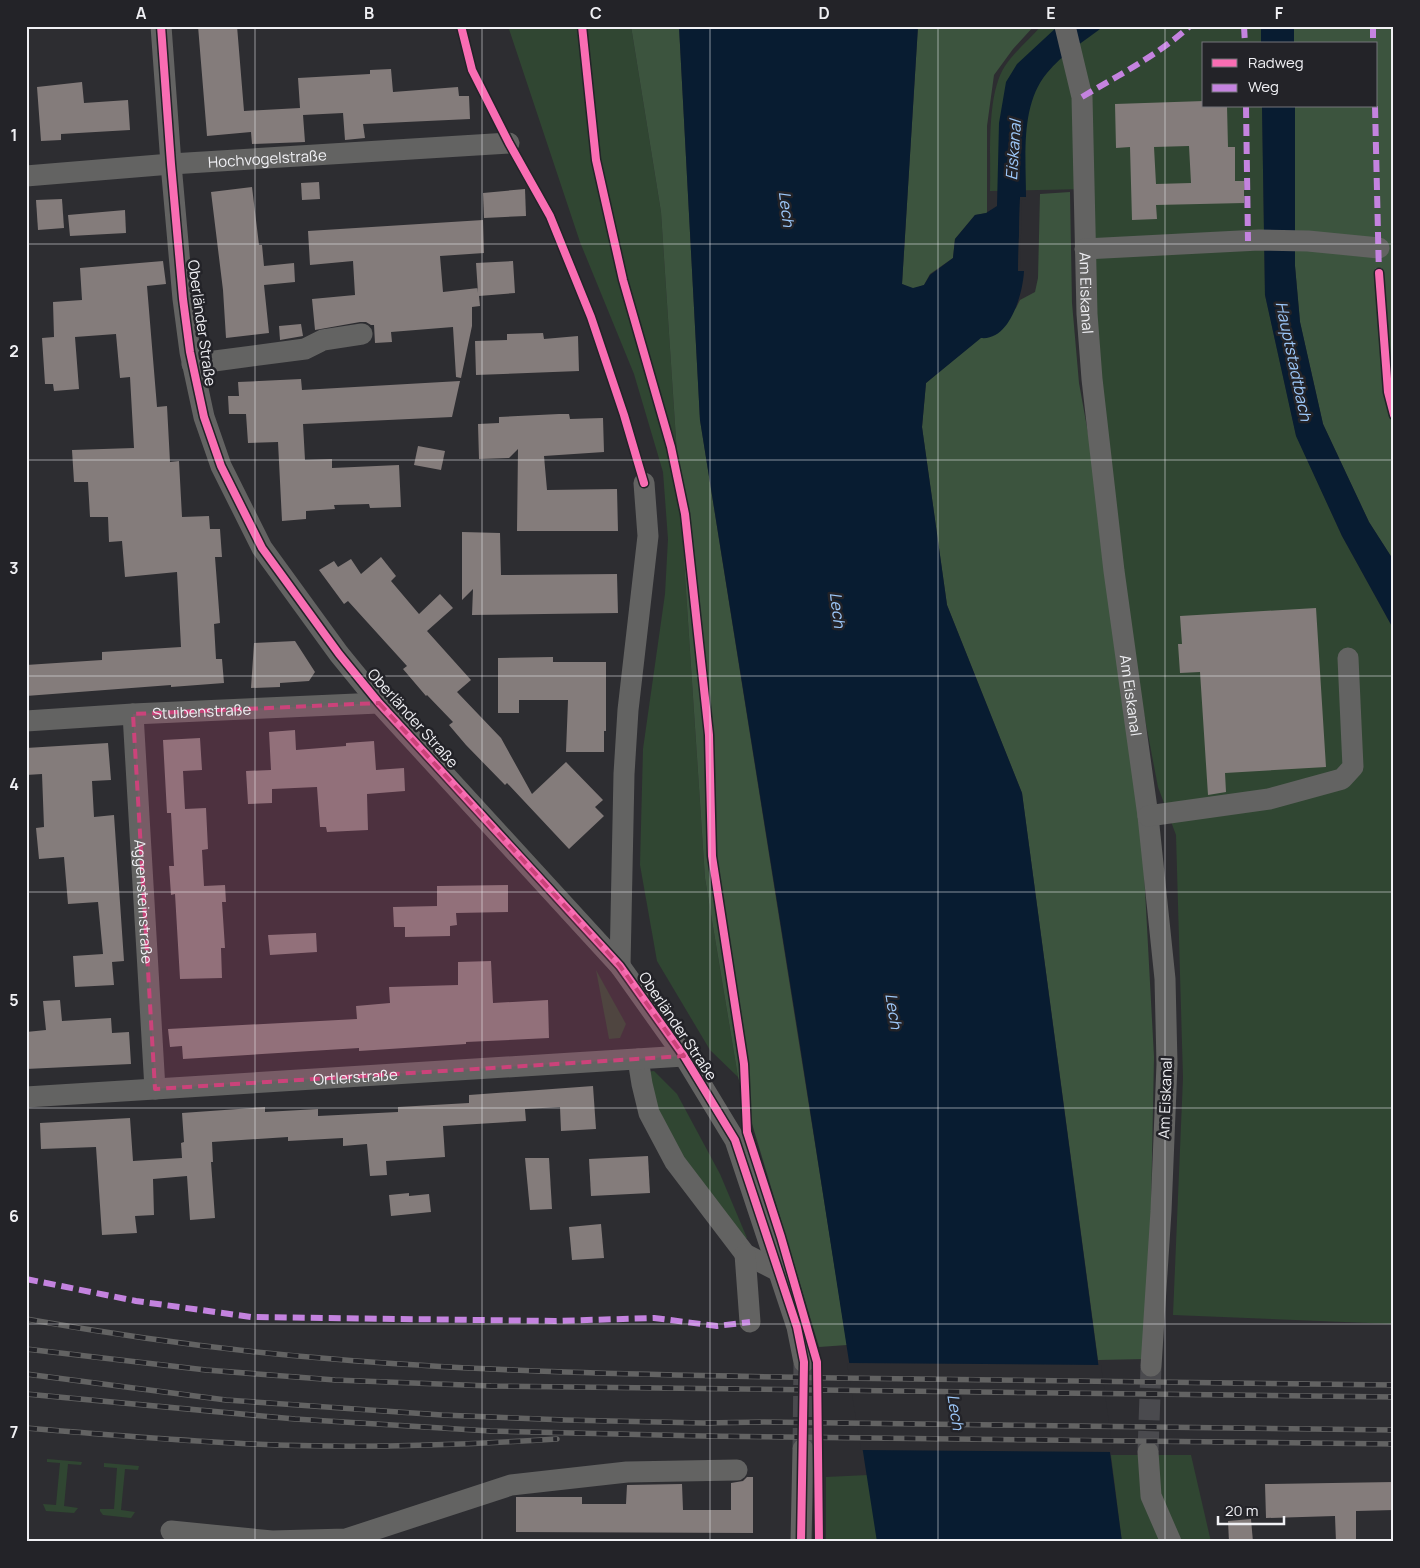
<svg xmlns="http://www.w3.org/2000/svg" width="1420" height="1568" font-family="Manrope,sans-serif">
	<rect width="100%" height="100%" fill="#2d2d31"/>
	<!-- green -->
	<g fill="#304632">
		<polygon points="508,26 631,26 661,212 705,878 738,1077 710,1050 657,961 640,865 643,749 665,594 668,539 663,472 634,374 580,242"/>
		<path d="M1041,26H1261V44H1204V106H1262L1265,295L1296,435L1342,536L1394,630V1324L1173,1315L1183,1078L1176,835L1158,787L1122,599L1093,367L1087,189L990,191C991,156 986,95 1005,66C1014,52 1030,39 1041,26Z"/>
		<polygon points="596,970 626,1024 620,1038 609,1039"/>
		<polygon points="654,1071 677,1094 720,1174 747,1238 741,1237 688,1171 661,1119 645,1072"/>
		<polygon points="1111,1455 1191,1455 1211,1542 1122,1542"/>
		<polygon points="47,1459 82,1462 81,1465 68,1464 64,1506 78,1508 74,1513 46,1511 43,1504 56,1505 60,1463 47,1462"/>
		<polygon points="104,1463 139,1466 138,1470 125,1469 121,1510 135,1512 131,1518 103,1515 100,1511 100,1509 114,1509 117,1468 104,1467"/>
		<polygon points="868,1475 878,1542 826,1542 826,1477"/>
	</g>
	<!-- forest -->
	<g fill="#3c543e">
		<polygon points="631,26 679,26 700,420 847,1345 819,1347 738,1077 705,878 661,212"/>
		<polygon points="918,26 1034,26 1013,49 994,75 987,126 987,213 975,215 955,239 953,258 930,274 924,285 913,289 902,284"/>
		<polygon points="1294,26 1394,26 1394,561 1369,522 1323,424 1300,322 1295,266 1295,106 1376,106 1376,44 1294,44"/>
		<polygon points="1070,192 1072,303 1079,383 1095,472 1142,834 1154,1057 1148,1359 1098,1360 1022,793 947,605 922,427 926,383 1016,308 1020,300 1035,292 1038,278 1040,194"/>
	</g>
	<!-- water -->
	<g fill="#081c31">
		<path d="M679,26H918L902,284L913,288L924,285L930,275L953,258L955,239L975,215L986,213L997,206L999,123L1006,82L1017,64L1058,26H1104C1085,41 1062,54 1047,73C1020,105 1026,157 1026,197L1020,198L1018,271H1024C1023,293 1010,341 981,338L926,383L922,427L947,605L1022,793L1122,1542H877L799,1039L700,420Z"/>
		<rect x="1261" y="26" width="33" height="18"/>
		<polygon points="1262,106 1295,106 1295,266 1300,322 1323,424 1369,522 1394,561 1394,630 1342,536 1296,436 1265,295"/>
	</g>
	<!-- pier -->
	<g fill="#2d2d31">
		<polygon points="1020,197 1026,197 1026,199 1022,200 1020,269 1024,269 1024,271 1018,271"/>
		<polygon points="847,1363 1101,1365 1113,1452 861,1450"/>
	</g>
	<!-- building -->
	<g fill="#847c7b" fill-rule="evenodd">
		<polygon points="198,26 237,26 244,111 300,108 298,78 370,74 370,70 391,69 393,92 458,87 459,96 469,96 470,119 363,124 365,138 345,140 343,113 303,115 305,142 252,144 251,132 207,136"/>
		<polygon points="82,82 84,103 128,100 130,130 61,134 61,140 41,141 37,87"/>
		<path d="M1204,101V106H1227L1228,147H1235V181H1244V203L1156,205L1157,219L1132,220L1130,147L1116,148L1115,104ZM1189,146L1191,183L1156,184L1154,147Z"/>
		<polygon points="319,182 320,199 302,200 301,183"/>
		<polygon points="252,187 259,245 262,245 264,266 294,263 295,282 264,285 269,333 226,338 223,290 211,192"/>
		<polygon points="525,189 526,216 484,218 483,193"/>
		<polygon points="62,199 64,228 38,230 36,200"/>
		<polygon points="125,210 126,233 70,236 68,215"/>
		<polygon points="483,220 484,253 440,256 443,292 478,288 478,293 476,263 513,261 515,293 479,296 480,306 472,307 472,326 461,378 456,377 453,327 391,332 392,342 375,343 374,325 371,325 366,322 360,322 315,330 312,299 355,295 353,261 310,265 308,231"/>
		<polygon points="163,261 166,284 147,286 157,407 167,406 170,462 179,461 182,517 209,516 210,529 220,529 222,557 215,557 220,623 214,624 216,659 222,659 224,683 171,687 171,685 26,696 26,665 102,660 102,652 181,647 177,572 125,577 122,541 109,542 108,517 90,517 88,482 74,482 72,450 134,448 130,377 120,378 116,334 75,337 79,389 54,391 53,384 45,384 42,338 54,337 53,302 82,300 80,268"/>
		<polygon points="301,324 303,336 280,340 279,326"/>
		<polygon points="543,333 544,339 578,336 579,371 476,375 475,341 507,340 507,334"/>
		<polygon points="301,379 302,390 460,381 452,417 303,424 305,460 332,459 332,468 399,465 401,507 370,508 369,504 334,505 335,509 306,511 306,519 282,521 278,442 248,443 246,414 229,414 228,396 239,396 238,382"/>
		<polygon points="559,414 569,414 570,419 603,418 604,452 544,456 547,490 617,489 618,531 517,531 518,449 509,458 479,459 478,424 499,423 499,417"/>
		<polygon points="418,446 445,451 441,470 414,465"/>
		<polygon points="462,532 500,533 501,575 617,574 618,613 472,615 473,589 462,600"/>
		<polygon points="381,557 396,576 391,581 419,614 440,594 453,608 427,631 471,680 457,692 501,738 532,794 566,762 603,800 595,807 604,816 569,849 507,783 505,785 466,745 449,725 453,722 427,695 426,696 403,669 407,666 348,601 344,604 319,570 334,561 338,567 351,559 361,574"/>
		<polygon points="1316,608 1326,767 1225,773 1226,792 1208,795 1200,672 1180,673 1178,644 1182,644 1180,616"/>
		<polygon points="295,641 315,672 309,681 280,683 280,687 251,688 254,643"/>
		<polygon points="553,657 553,662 606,662 606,731 604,731 604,752 566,752 568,700 519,700 519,713 498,713 498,658"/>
		<polygon points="295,730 296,750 346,746 346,743 374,741 376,770 404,768 405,791 367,794 368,830 327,832 326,827 320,827 317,787 272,789 272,803 248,804 246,771 271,770 269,732"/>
		<polygon points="200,738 202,770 183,771 185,809 206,808 208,849 202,850 204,886 225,885 226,902 222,902 225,948 221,948 222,978 180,979 175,894 171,895 169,866 174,866 171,813 167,813 163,740"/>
		<polygon points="108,743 111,780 92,781 94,817 114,815 124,961 112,962 114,985 75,987 73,956 103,954 98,902 68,904 64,857 39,859 36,828 44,827 42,774 26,775 26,748"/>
		<polygon points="508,885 508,912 456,913 457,925 450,926 450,936 405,937 405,927 394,927 393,907 437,906 437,886"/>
		<polygon points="316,933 317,952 270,955 268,935"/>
		<polygon points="491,961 493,1003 548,1000 549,1038 466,1042 466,1044 359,1051 359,1048 183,1059 182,1046 170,1047 168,1029 357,1019 356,1006 390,1003 389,987 458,985 458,962"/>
		<polygon points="60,1000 62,1021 111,1018 112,1033 129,1032 131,1064 26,1069 26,1032 46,1030 43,1001"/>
		<polygon points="593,1086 596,1129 561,1131 560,1107 525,1109 526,1121 443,1126 445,1157 386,1161 387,1175 370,1176 367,1144 343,1146 343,1138 288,1141 288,1137 212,1142 213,1162 211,1162 215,1218 190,1220 187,1176 153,1179 154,1215 135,1216 137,1233 102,1235 96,1147 41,1149 40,1123 130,1118 133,1161 182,1158 181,1143 184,1142 182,1113 265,1107 265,1112 318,1109 318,1116 398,1112 398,1107 469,1103 469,1095"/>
		<polygon points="648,1156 650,1193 591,1196 589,1159"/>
		<polygon points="525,1158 549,1158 552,1209 530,1210"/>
		<polygon points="409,1193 409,1196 429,1194 431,1212 391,1216 389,1195"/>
		<polygon points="601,1224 604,1258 572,1260 569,1227"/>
		<polygon points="747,1477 753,1477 753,1533 516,1532 516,1497 582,1497 582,1504 626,1504 627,1485 682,1484 683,1510 731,1510 731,1483 743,1481"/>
		<polygon points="1394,1482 1394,1510 1356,1511 1356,1542 1336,1542 1335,1516 1266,1518 1265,1484"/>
		<polygon points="1251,1519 1253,1542 1229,1542 1228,1521"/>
	</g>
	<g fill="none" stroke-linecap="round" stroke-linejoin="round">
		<!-- minor-tunnel -->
		<g stroke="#4a4a4e" stroke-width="21" stroke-dasharray="21 11" stroke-linecap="butt">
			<polyline points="803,1449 804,1362"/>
			<polyline points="1148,1452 1151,1366"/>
		</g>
		<!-- minor -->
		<g stroke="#636362" stroke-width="21">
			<polyline points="161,26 171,164 183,299 190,352 204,417 221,466 262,548 339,654 379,703 620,966 684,1056 735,1140 797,1327 804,1362"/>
			<path id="s1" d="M1065,26L1082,97L1087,314L1092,379L1114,571L1148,816L1165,979L1167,1064L1161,1211L1151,1366"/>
			<path id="s2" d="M26,176L171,164L509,143"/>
			<polyline points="1085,249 1259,240 1308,241 1379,248"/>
			<polyline points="192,364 305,349 323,340 362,334"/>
			<path id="s3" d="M133,714L155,1089"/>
			<path id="s4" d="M26,721L133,714L379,703"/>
			<polyline points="1148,816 1269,799 1342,779 1353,767 1348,658"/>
			<polyline points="620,966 624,774 628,710 648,536 644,483"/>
			<polyline points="638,1059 642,1084 649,1113 675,1162 745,1254 778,1271"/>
			<path id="s5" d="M26,1097L684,1056"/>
			<polyline points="745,1254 750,1322"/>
			<polyline points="1148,1452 1151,1496 1171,1542"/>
			<polyline points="171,1531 272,1541 346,1539 511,1485 627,1472 737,1470"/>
			<polyline points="801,1542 803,1449"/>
		</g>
		<defs>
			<g id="rail">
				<path d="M26,1319C128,1337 230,1351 333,1359C501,1373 668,1375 836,1378C1022,1380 1208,1383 1394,1385"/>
				<polyline points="26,1349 206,1370 335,1380 491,1386 1394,1397"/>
				<polyline points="26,1374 226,1400 442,1415 565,1420 703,1423 764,1422 1394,1430"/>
				<polyline points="26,1394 295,1419 490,1431 702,1436 1394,1444"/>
				<path d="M26,1428C109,1435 193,1442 276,1445C370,1448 464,1445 557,1439"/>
			</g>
		</defs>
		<!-- rail casing -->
		<use href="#rail" stroke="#636363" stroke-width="5.5"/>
		<!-- rail -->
		<use href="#rail" stroke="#232328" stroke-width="4" stroke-dasharray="11" stroke-linecap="butt"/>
		<!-- quiet -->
		<g stroke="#c483df" stroke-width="6" stroke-dasharray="12 6" stroke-linecap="butt">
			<polyline points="1244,26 1245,44"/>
			<polyline points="1373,26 1373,44"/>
			<path d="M1082,97C1119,75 1158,55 1190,26"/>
			<polyline points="1246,106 1248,241"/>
			<polyline points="1375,106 1379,276"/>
			<polyline points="26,1279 136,1301 251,1317 555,1321 654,1318 717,1326 750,1322"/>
		</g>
		<defs>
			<g id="cycleway">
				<polyline points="161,26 171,164 183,299 190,352 204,417 221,466 262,548 339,654 379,703 620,966 684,1056 735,1140 797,1327 804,1362 801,1542"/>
				<polyline points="461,26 472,70 509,143 550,216 591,317 624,415 644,483"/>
				<polyline points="582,26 596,160 623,280 671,447 685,514 709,735 712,856 744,1064 747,1132 781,1237 817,1362 819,1542"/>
				<polyline points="1379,273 1388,392 1394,415"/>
			</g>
		</defs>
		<!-- cycleway casing -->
		<use href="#cycleway" stroke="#232328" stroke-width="11"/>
		<!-- cycleway -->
		<use href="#cycleway" stroke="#f96db3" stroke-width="8"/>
	</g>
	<!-- marked area -->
	<path fill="#cb437a" fill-opacity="0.2" stroke="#cb437a" stroke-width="4" stroke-dasharray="10 6" stroke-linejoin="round" d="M379,703L620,966L684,1056L155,1089L133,714Z"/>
	<!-- grid -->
	<path fill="none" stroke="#f0f0f4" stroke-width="1" stroke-opacity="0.55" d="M255,26V1542M482,26V1542M710,26V1542M938,26V1542M1165,26V1542M26,244H1394M26,460H1394M26,676H1394M26,892H1394M26,1108H1394M26,1324H1394"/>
	<g text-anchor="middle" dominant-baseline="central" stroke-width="5" stroke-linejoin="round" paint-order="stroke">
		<!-- street labels -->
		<g font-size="15" fill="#f0f0f4" stroke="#232328">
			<text stroke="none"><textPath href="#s2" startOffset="242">Hochvogelstraße</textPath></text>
			<text stroke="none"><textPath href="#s1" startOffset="269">Am Eiskanal</textPath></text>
			<text transform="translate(202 323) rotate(82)">Oberländer Straße</text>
			<text stroke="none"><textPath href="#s1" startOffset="674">Am Eiskanal</textPath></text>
			<text stroke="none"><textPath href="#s4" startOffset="176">Stuibenstraße</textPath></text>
			<text transform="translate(413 718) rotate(48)">Oberländer Straße</text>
			<text stroke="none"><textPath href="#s3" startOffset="188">Aggensteinstraße</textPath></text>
			<text transform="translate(678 1026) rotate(56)">Oberländer Straße</text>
			<text stroke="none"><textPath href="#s5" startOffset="330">Ortlerstraße</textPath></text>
			<text transform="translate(1165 1098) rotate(-88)">Am Eiskanal</text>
		</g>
		<!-- water labels -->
		<g font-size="16" font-style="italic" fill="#9dc8fa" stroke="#232328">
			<text transform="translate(1013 150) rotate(-86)">Eiskanal</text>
			<text transform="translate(787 209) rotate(83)">Lech</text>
			<text transform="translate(1294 361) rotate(78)">Hauptstadtbach</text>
			<text transform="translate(838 610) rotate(83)">Lech</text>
			<text transform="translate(894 1011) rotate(81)">Lech</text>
			<text transform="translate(956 1412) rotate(81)">Lech</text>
		</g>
	</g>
	<!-- border -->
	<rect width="1420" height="1568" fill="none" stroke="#232328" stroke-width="55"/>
	<!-- legend -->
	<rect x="1202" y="42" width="175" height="65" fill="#232328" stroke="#75757a"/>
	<rect x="1212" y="59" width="25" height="8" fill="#f96db3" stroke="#75757a"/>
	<text x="1248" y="68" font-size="15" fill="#f0f0f4">Radweg</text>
	<rect x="1212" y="84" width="25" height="8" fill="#c483df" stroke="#75757a"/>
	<text x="1248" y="92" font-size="15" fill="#f0f0f4">Weg</text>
	<!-- scale -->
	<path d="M1218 1516v8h66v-8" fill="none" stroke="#f0f0f4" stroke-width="2.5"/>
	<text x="1225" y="1516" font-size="15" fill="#f0f0f4" stroke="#232328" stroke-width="4" paint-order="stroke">20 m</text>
	<rect x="28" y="28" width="1364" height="1512" fill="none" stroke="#f0f0f4" stroke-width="2"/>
	<g font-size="16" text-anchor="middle" font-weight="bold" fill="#f0f0f4">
		<text x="141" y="19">A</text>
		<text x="369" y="19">B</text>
		<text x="596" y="19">C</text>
		<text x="824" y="19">D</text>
		<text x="1051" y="19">E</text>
		<text x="1279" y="19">F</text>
		<text x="14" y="141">1</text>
		<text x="14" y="357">2</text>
		<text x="14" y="574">3</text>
		<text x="14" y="790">4</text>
		<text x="14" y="1006">5</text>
		<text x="14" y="1222">6</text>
		<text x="14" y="1438">7</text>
	</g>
</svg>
